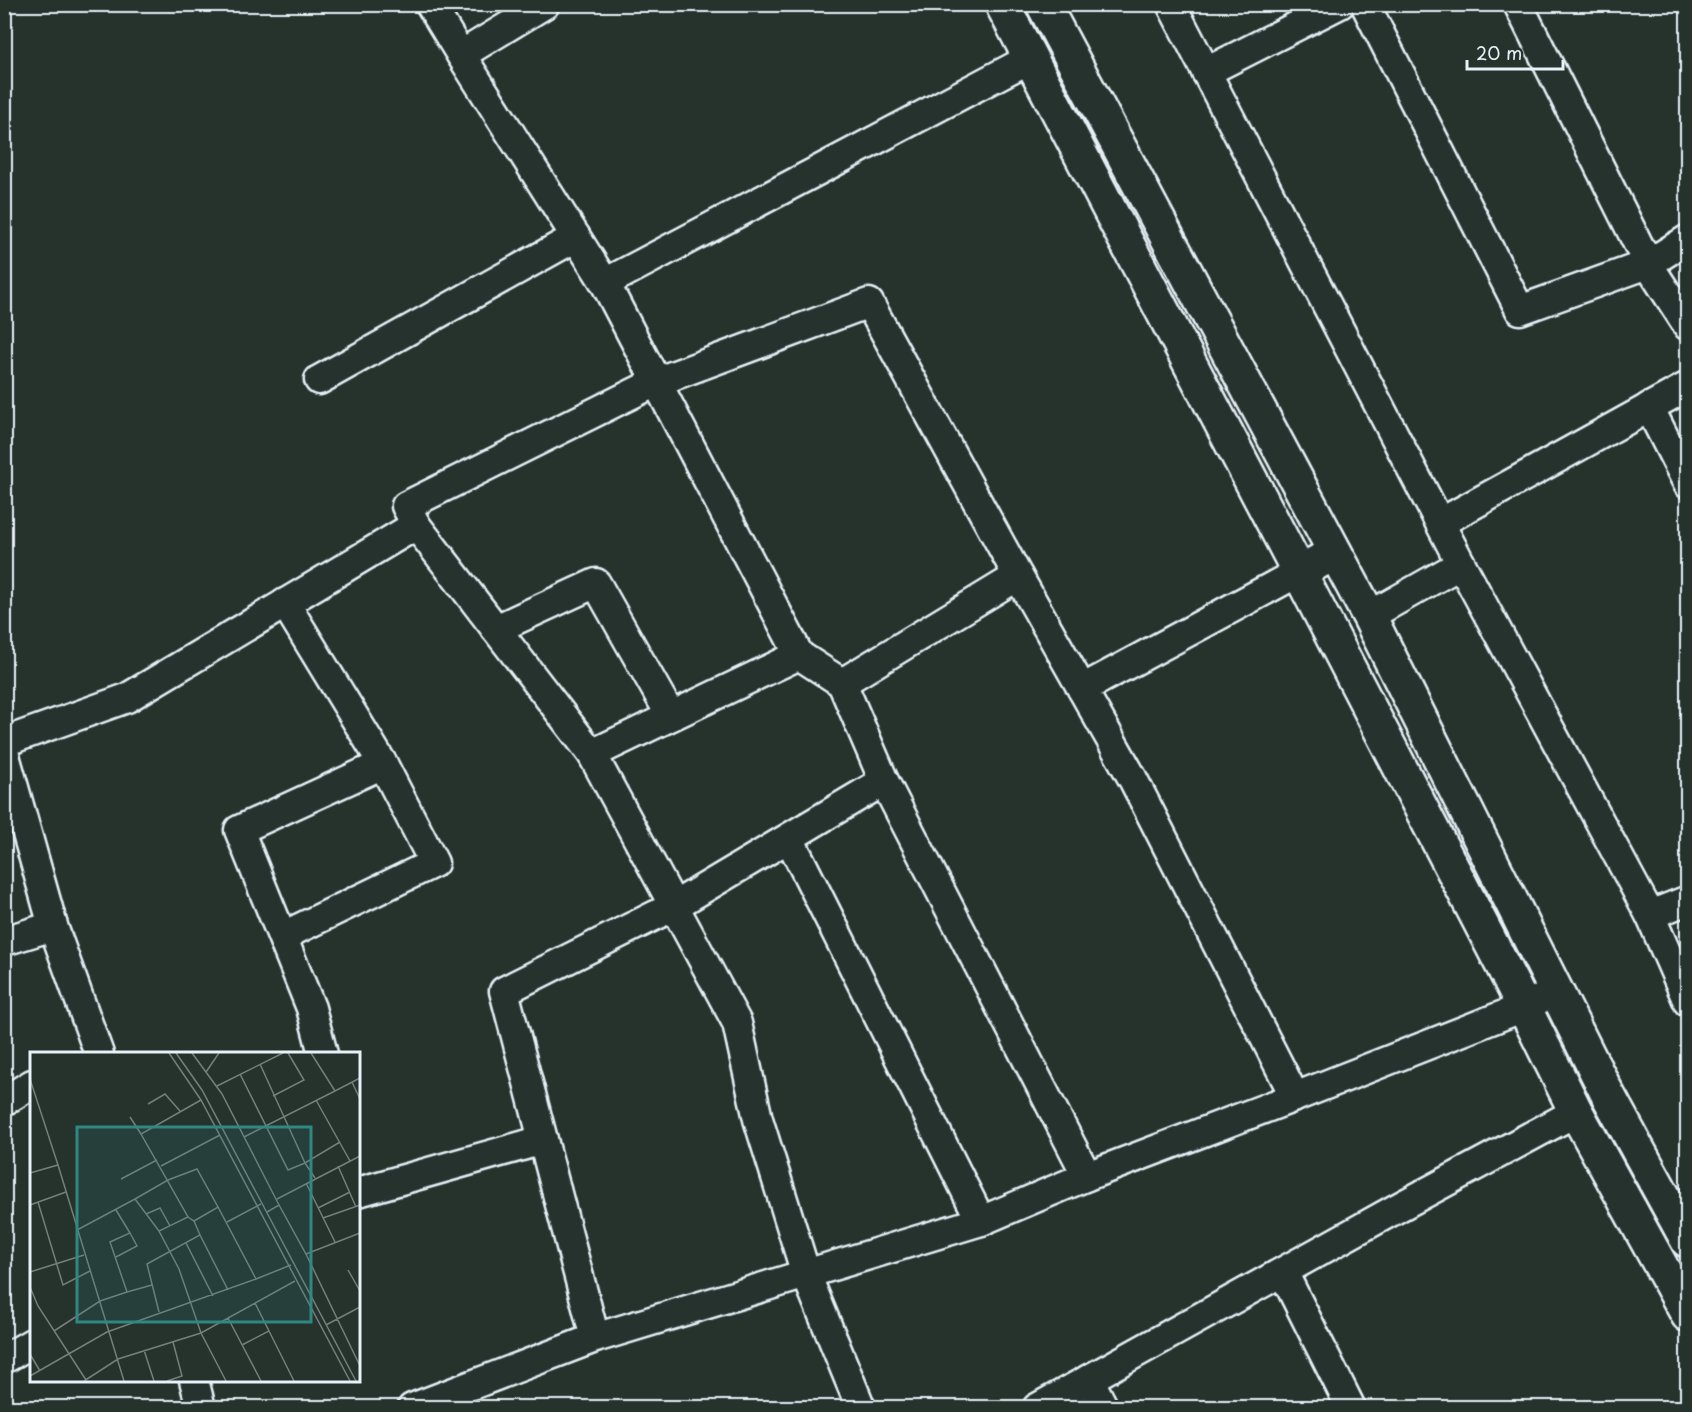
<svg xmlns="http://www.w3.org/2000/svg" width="1692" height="1412" font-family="'Playpen Sans',sans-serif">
	<rect width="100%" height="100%" fill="#26332d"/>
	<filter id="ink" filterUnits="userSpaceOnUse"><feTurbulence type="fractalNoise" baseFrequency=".0167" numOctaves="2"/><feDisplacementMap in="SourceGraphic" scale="12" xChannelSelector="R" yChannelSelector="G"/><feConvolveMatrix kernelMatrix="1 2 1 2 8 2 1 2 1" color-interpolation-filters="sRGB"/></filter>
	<g filter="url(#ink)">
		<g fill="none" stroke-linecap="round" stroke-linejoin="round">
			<defs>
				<g id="minor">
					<polyline points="430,4 461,55"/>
					<polyline points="545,4 461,55 605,283 799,655 592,754 737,1023 758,1119 806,1274 861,1408"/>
					<polyline points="1171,4 1461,564"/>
					<polyline points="1365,4 1520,310 1648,264 1688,326"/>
					<polyline points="1518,4 1648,264 1688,239"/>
					<polyline points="1206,72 1340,4"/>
					<polyline points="605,283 1031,58"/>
					<polyline points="319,380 576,237"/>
					<polyline points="1649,407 1688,484"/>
					<polyline points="1440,523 1688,386"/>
					<polyline points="416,525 406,506 656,382 869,303 1018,576"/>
					<polyline points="285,603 383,764 239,830 311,1008 323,1054"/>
					<polyline points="1369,616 1461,564 1650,915 1688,900"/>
					<polyline points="496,629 596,583 671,716"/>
					<polyline points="1082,689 1299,572"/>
					<polyline points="4,742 127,698 416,525 592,754"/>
					<polyline points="4,752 53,926 99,1054"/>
					<polyline points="884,781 1087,1176"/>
					<polyline points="789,838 981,1221"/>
					<polyline points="1650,915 1688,1002"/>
					<polyline points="283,936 434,863 383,764"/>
					<polyline points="4,941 53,926"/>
					<polyline points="1295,1097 1524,1007 1556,991"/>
					<polyline points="4,1101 32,1084"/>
					<polyline points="358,1192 543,1140"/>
					<polyline points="1283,1272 1351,1408"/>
					<polyline points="595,1338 504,991 674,906 884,781 842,683"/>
					<polyline points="4,1359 32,1343"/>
					<polyline points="1089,1379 1104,1408"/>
					<polyline points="194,1380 201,1408"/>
					<polyline points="412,1408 595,1338 981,1221 1087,1176 1295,1097 1133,779 1018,576 842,683 799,655"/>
					<polyline points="1037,1408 1401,1206 1576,1112"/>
				</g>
				<polyline id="tertiary" points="1299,572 1335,553"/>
				<g id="secondary">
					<polyline points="1002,4 1299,572 1524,1007 1576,1112 1688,1315"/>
					<polyline points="1043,4 1369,616 1608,1095 1688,1241"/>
				</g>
			</defs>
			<!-- minor casing -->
			<use href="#minor" stroke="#e8f1f8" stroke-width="33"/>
			<!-- tertiary casing -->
			<use href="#tertiary" stroke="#e8f1f8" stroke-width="38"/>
			<!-- secondary casing -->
			<use href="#secondary" stroke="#e8f1f8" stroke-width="38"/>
			<!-- minor -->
			<use href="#minor" stroke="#26332d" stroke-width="28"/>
			<!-- tertiary -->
			<use href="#tertiary" stroke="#26332d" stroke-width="33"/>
			<!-- secondary -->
			<use href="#secondary" stroke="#26332d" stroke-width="33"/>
		</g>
	</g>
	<!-- overview -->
	<g transform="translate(30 1052)">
		<rect width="330" height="330" fill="#26332d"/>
		<path fill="none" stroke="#747f7e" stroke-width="1.5" d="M139,1L171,48L320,329M146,1L172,38L326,329M162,1L192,42L249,153M281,1L305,39L330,26M230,12L275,111L310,90M176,20L189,1M210,22L258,118L275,111L285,126M0,27L28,113M322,30L330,47M187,34L253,1M243,44L274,28L258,1M171,48L111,82L158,165L129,179L149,217L171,281L196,329M286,48L320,109M118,52L135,42L150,59M100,65L111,82M214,85L305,39M131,114L190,83M308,114L326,155M0,121L28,113L94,329M91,127L127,108M276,131L305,190M105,147L138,128L167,117L188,155M247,147L330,104M8,150L33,233L60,219M0,153L36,140M288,156L320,140M237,160L249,153L276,202L330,181M116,162L130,156L140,174M293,166L330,153M197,170L231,152M47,178L105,147L129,179M170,183L198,238M156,191L183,244M276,202L330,314M86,205L107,194L100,181M318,218L330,239M0,220L54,203M226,227L261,213M0,235L8,254L56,328M97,240L122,233M129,260L117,212L170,183L164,169M198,266L231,329M296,273L330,255M24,279L70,249L97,240L80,190L100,181L86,158M239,279L264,329M212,293L239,279L225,251M114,298L124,329M0,302L10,319M0,324L77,280L226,227L188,155L164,169L158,165M54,329L88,307L171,281L265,229M137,329L152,324L143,290"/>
		<path fill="#308883" fill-opacity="0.15" stroke="#308883" stroke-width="3" d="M47,75H281V270H47Z"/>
		<rect width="330" height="330" fill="none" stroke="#e8f1f8" stroke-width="3"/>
	</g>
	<!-- margin -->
	<rect width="1692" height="1412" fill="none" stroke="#26332d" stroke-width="24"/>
	<rect x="12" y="12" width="1668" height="1388" fill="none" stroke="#e8f1f8" stroke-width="2" filter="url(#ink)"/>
	<!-- scale -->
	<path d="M1467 60v9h96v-9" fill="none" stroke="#e8f1f8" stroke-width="3"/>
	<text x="1476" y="60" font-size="18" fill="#e8f1f8" stroke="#26332d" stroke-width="4.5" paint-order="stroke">20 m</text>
</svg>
